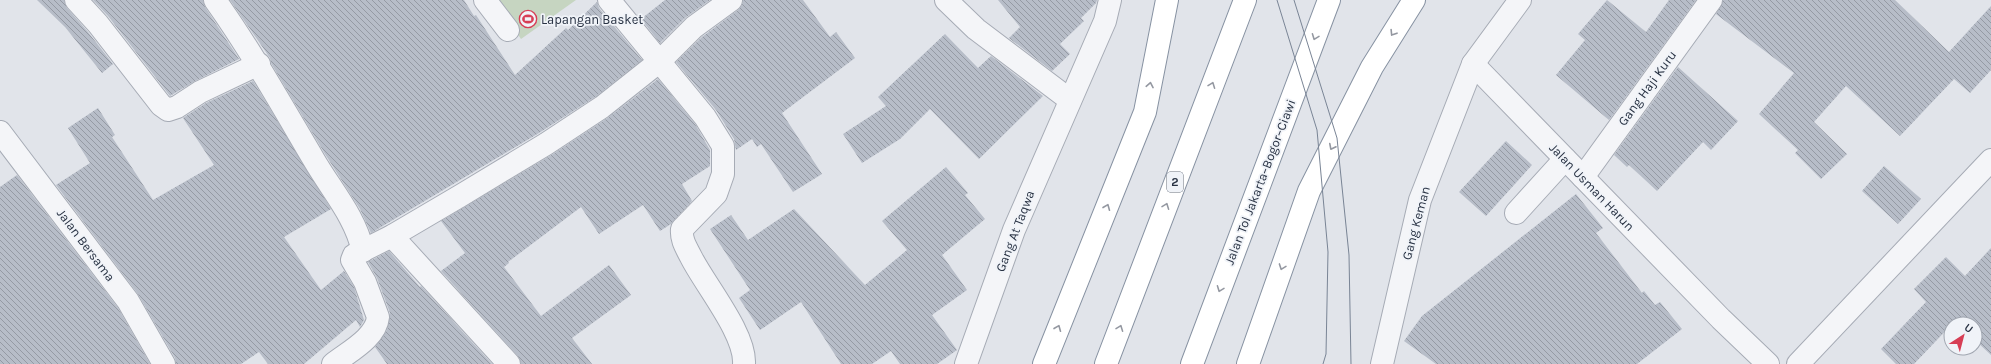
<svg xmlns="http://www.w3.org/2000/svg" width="1991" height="364" font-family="Karla,sans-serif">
	<defs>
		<pattern id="building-back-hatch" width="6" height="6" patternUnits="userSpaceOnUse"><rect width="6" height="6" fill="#b7bdc8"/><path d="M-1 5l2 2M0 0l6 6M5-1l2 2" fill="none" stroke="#959aa4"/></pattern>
	</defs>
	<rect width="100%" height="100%" fill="#e1e4ea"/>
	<!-- green -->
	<polygon fill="#c6d5c1" points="494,0 576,0 521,39"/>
	<!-- building -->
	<g fill="url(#building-back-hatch)">
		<polygon points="37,0 64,0 67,8 88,32 113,64 102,73 65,27"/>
		<polygon points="93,0 203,0 205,7 239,59 195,81 170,96 108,16"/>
		<polygon points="230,0 464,0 474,16 476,15 515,75 566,28 568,30 597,2 599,8 642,60 595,97 539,133 371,233 360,209 325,154 271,63 270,58"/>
		<polygon points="665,0 710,0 685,18 660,43 641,19"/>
		<polygon points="743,0 803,0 830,37 836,32 855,58 782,113 822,174 793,192 761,144 757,147 752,139 736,150 734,139 716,110 676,62 702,37 738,10 742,5"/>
		<polygon points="998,0 1097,0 1096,3 1081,18 1084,21 1060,44 1070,54 1052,71 1009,38 1020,27"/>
		<polygon points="1607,0 1646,32 1669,0 1696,0 1609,120 1556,75 1585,40 1578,34"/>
		<polygon points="1723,0 1895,0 1949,52 1991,6 1991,70 1970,93 1954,79 1900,136 1846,86 1814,122 1847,154 1821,179 1795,153 1798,150 1759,114 1794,73 1716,14"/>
		<polygon points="945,34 978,68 991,56 1043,96 979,159 930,109 900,139 862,163 843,134 886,106 878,97"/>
		<polygon points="1678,67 1738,121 1711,150 1703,142 1657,191 1629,165 1627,167 1614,155"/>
		<polygon points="658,79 695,124 710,150 710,166 682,184 692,201 671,224 660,231 643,205 599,234 581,207 508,262 509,263 504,267 541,316 609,265 631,295 572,338 592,364 521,364 518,356 441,271 465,253 441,221 553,154 609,117"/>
		<polygon points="253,81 331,209 284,237 321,290 344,271 354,287 364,320 360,327 356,320 304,364 268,364 259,352 241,364 176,364 175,358 138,294 56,185 90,163 68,128 98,108 115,135 112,137 153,200 214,165 183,118 206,103"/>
		<polygon points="1506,141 1532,165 1486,216 1459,192"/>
		<polygon points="1884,166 1921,199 1898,224 1862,191"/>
		<polygon points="946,167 968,193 965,195 985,219 942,255 967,290 932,315 957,350 937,364 900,364 891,351 872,364 841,364 801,302 760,330 739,298 750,290 710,229 731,215 748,240 794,209 865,285 907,250 882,221"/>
		<polygon points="17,175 118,308 150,364 0,364 0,187"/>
		<polygon points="1576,194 1603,228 1596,233 1642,293 1644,291 1655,305 1660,302 1682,329 1637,364 1436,364 1404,341 1422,316"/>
		<polygon points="1991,248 1991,355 1975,340 1975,324 1958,324 1955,321 1914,364 1896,364 1881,349 1926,302 1914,289 1946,257 1965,276"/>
		<polygon points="389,251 420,287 421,286 492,364 387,364 375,347 387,330 390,313 377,278 368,262"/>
	</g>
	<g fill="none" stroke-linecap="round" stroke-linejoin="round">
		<defs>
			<g id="minor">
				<polyline points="76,0 98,24 161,105 168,110 177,107 200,92 259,64"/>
				<path d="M215,0C252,52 282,106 314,160C332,191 355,216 363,251"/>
				<polyline points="485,0 508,30"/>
				<path d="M609,0L705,117L723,146V174L716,194L682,229C681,240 686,247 691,257C705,285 746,334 744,364"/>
				<polyline points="946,0 976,29 1070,100"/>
				<polyline points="1473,64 1721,319 1768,364"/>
				<polyline points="0,132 128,301 164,364"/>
				<polyline points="1583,177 1711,0"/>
				<polyline points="1516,213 1565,159"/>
				<polyline points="392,236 509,364"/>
				<path d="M333,364C348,352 376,338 378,317L365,282L352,260L354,255L392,236L460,196L546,144L602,107L660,61L694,27L731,0"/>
				<polyline points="966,364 1014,230 1105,21 1110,0"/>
				<polyline points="1382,364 1420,200 1473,64 1520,0"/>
				<polyline points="1798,364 1991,160"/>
			</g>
			<g id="highway">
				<polyline points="1044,364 1145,112 1167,0"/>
				<polyline points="1106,364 1245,0"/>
				<polyline points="1192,364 1329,0"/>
				<polyline points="1248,364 1309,191 1372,67 1414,0"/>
			</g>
		</defs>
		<!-- minor casing -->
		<use href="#minor" stroke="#a6abb5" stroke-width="24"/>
		<!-- highway casing -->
		<use href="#highway" stroke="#8792a2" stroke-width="24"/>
		<!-- minor -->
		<use href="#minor" stroke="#f4f5f8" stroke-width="22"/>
		<!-- highway -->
		<use href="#highway" stroke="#fff" stroke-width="22"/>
		<!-- tram -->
		<g stroke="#798495" stroke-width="1">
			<polyline points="1277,0 1317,130 1328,252 1326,354 1323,364"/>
			<polyline points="1294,0 1337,138 1349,255 1351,364"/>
		</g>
	</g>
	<!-- one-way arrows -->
	<defs><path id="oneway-chevron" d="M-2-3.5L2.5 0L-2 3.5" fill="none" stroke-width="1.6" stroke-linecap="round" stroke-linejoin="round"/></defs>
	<g stroke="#9498a1">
		<use href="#oneway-chevron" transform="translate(1393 33) rotate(122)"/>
		<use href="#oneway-chevron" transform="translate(1315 37) rotate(111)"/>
		<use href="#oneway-chevron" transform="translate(1150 85) rotate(-79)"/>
		<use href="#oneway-chevron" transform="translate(1212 85) rotate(-69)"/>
		<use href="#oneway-chevron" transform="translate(1332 147) rotate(117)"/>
		<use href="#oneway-chevron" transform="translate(1166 206) rotate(-69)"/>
		<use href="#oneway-chevron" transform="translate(1107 207) rotate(-68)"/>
		<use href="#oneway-chevron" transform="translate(1282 267) rotate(110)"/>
		<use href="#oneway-chevron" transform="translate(1220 289) rotate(111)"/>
		<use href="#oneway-chevron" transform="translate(1058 328) rotate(-68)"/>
		<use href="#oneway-chevron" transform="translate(1120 328) rotate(-69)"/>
	</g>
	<!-- icons -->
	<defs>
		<symbol id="stadium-ring" viewBox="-11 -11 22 22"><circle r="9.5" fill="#f0f3f8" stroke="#d73e55" stroke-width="1.5"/><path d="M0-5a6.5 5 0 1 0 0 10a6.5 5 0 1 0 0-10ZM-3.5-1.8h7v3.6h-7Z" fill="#d73e55"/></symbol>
	</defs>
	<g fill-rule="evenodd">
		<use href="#stadium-ring" x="518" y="9" width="20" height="20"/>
	</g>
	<g text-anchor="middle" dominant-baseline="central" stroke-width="3.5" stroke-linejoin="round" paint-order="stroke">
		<!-- shield labels -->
		<rect fill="#f0f3f8" stroke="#646c79" stroke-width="1" x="1167" y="172" width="16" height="20" rx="3"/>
		<g font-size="12" font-weight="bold" fill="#283243">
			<text x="1175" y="182">2</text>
		</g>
		<!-- poi labels -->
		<g font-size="13" fill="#283243" stroke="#f0f3f8" text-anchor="start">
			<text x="541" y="19">Lapangan Basket</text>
		</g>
		<!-- street labels -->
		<g font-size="13" fill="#283243" stroke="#f0f3f8">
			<text transform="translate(1647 88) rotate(-54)">Gang Haji Kuru</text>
			<text transform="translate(1260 182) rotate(-69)">Jalan Tol Jakarta–Bogor–Ciawi</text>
			<text transform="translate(1592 187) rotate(46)">Jalan Usman Harun</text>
			<text transform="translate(1416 223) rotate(-75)">Gang Keman</text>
			<text transform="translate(1015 231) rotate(-69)">Gang At Taqwa</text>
			<text transform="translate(86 245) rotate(53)">Jalan Bersama</text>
		</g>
	</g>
	<!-- north arrow -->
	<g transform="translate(1963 336) rotate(36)"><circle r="19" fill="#f0f3f8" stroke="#a0a6b0"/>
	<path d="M0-3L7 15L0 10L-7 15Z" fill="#d73e55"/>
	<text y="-6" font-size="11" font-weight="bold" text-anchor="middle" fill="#283243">U</text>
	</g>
</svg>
